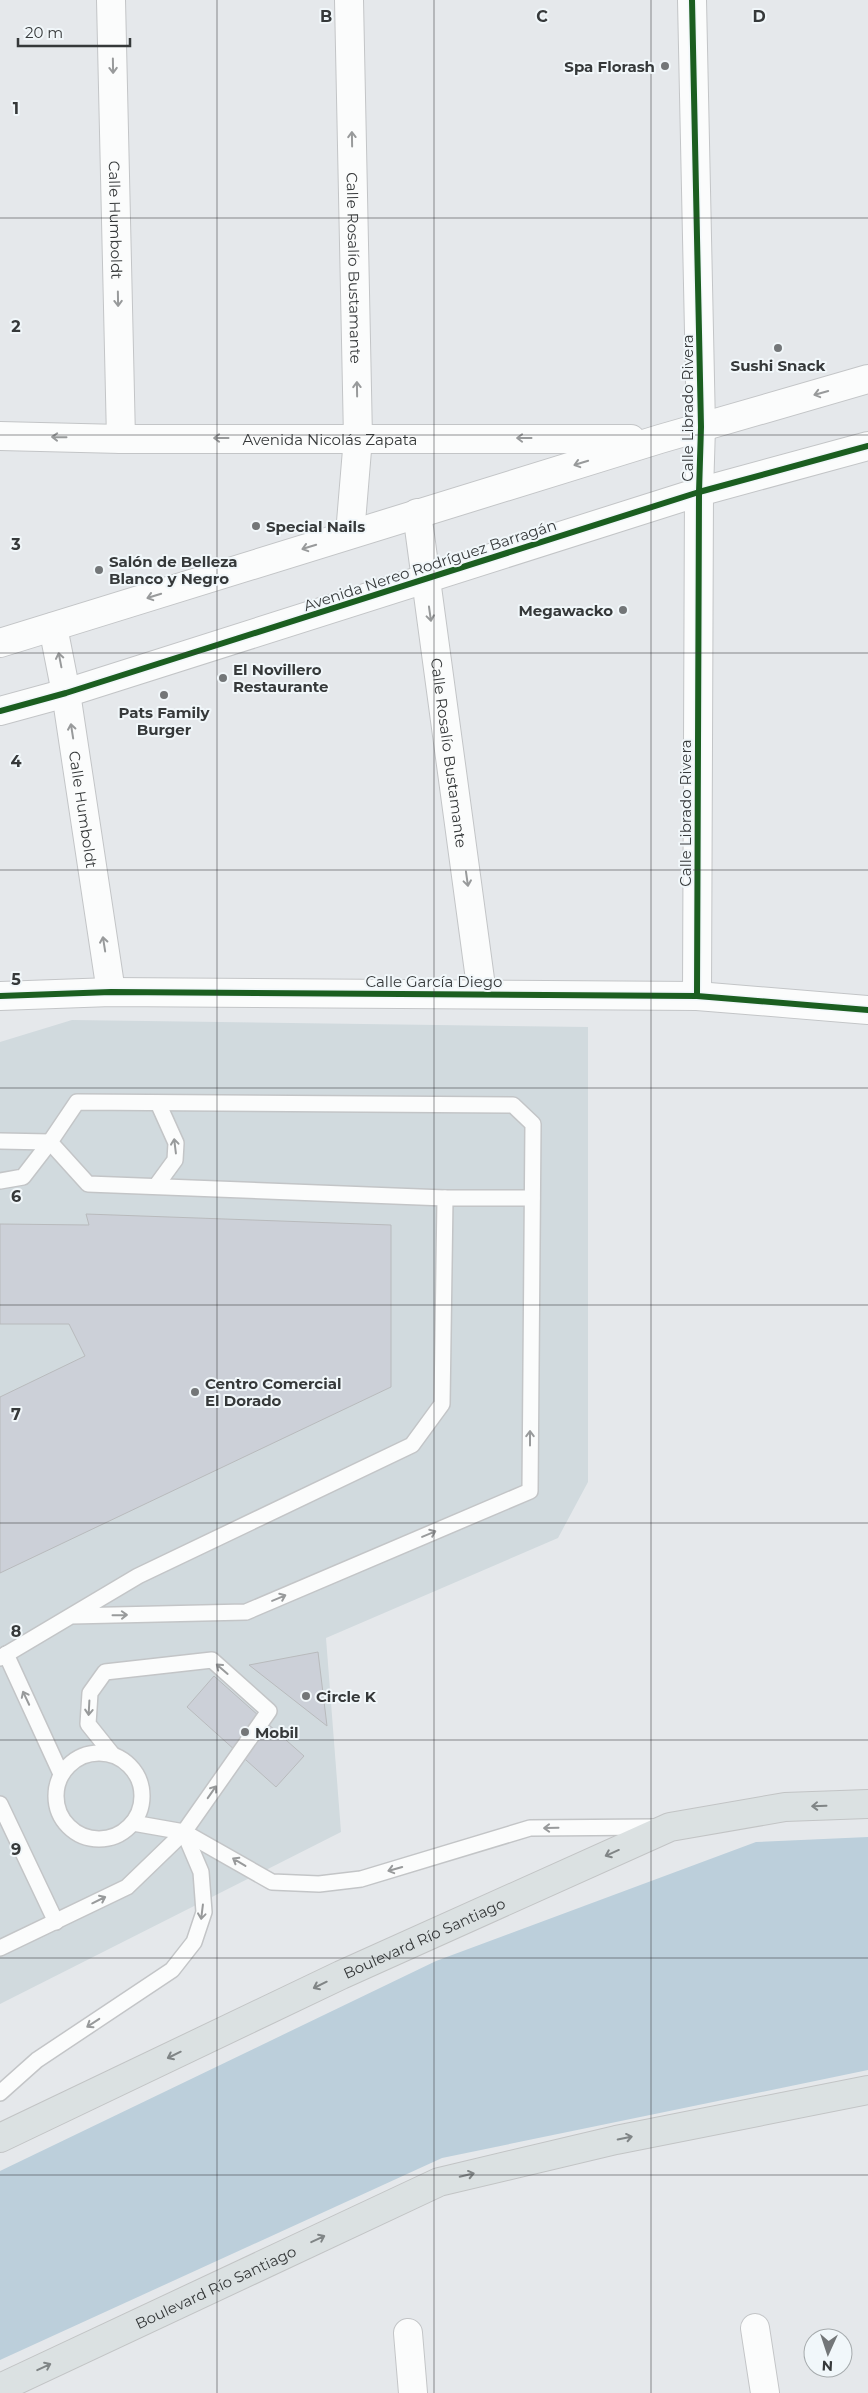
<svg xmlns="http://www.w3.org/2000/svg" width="868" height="2393" font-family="Montserrat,sans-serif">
	<rect width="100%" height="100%" fill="#e5e8eb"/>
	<!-- built -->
	<polygon fill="#d1dade" points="72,1020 588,1027 588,1482 558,1538 326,1638 341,1832 0,2004 0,1042"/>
	<!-- green -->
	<polygon fill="#bccfdb" points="868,1837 868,2070 442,2158 0,2360 0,2171 436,1961 756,1842"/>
	<!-- building -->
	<g fill="#ccd0d8" stroke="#b8babc">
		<polygon points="86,1214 391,1225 391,1387 0,1573 0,1397 85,1356 69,1324 0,1324 0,1224 89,1225"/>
		<polygon points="318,1652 327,1726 249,1665"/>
		<polygon points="214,1676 304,1756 276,1787 187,1707"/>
	</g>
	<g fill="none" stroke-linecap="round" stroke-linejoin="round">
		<defs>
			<g id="service">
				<polyline points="0,1141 50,1142"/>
				<polyline points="0,1181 23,1177 50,1142"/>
				<polyline points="156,1186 175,1160 176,1143 158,1103"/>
				<polyline points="445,1198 532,1198"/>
				<polyline points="6,1654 61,1774"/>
				<polyline points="0,1658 138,1576 412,1445 442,1404 445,1198 88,1184 50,1142 77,1102 513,1105 533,1124 530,1491 246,1612 71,1616"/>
				<circle cx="99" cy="1796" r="43"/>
				<polyline points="0,1804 56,1922"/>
				<polyline points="133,1823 184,1832 272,1882 319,1884 361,1879 530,1828 656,1827"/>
				<polyline points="0,1948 127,1887 184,1832 269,1711 212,1660 105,1672 90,1693 88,1724 112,1754"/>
				<polyline points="0,2093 37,2060 172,1970 194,1942 204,1912 201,1872 184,1832"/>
			</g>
			<g id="minor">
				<path id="s1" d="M111,0L121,439"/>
				<path id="s2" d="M349,0L358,438L350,534"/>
				<polyline points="692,0 701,427 699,492 697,996"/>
				<path id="s3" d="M417,513L482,994"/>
				<path id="s4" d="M53,627L66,693L111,992"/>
				<polyline points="0,996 111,992 697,996 868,1010"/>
				<polyline points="755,2328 765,2393"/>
				<polyline points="408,2333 413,2393"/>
			</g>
			<g id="tertiary">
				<path id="s5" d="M0,436L121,439H631"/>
				<polyline points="0,643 660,439 868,379"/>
				<polyline points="0,711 66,693 699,492 868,446"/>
			</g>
			<g id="primary">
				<path id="s6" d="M0,2138L341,1975L670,1827L785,1807L868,1804"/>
				<path id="s7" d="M0,2388L439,2182L616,2140L868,2090"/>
			</g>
		</defs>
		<!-- service casing -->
		<use href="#service" stroke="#c3c5c7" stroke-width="18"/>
		<!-- minor casing -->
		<use href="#minor" stroke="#c3c5c7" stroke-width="30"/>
		<!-- tertiary casing -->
		<use href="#tertiary" stroke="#c3c5c7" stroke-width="30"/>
		<!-- primary casing -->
		<use href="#primary" stroke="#c2c4c5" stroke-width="30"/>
		<!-- service -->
		<use href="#service" stroke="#fbfcfc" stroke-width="15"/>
		<!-- minor -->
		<use href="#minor" stroke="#fbfcfc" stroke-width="28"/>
		<!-- tertiary -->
		<use href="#tertiary" stroke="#fbfcfc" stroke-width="28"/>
		<!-- primary -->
		<use href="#primary" stroke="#dbe1e2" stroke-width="28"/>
		<defs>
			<g id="cycleway">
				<polyline points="692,0 701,427 699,492 697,996"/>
				<polyline points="0,711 66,693 699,492 868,446"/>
				<polyline points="0,996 111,992 697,996 868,1010"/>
			</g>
		</defs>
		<!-- cycleway casing -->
		<use href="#cycleway" stroke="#f1f7fa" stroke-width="9"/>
		<!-- cycleway -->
		<use href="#cycleway" stroke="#1b5e20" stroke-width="6"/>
	</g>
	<!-- one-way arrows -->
	<defs><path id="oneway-shaft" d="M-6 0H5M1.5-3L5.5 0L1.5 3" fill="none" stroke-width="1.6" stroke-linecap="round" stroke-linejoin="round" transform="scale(1.25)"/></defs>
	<g stroke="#989a9b">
		<use href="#oneway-shaft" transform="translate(113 66) rotate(89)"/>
		<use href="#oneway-shaft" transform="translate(352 139) rotate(-91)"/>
		<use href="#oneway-shaft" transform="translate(118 299) rotate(89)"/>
		<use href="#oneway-shaft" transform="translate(357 389) rotate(-91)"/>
		<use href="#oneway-shaft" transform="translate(821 393) rotate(164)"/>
		<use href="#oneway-shaft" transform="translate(59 437) rotate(-179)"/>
		<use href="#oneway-shaft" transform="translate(221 438) rotate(180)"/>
		<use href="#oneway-shaft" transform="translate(524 438) rotate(-180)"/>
		<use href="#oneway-shaft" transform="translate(581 463) rotate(163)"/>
		<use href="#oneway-shaft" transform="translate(309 547) rotate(163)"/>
		<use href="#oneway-shaft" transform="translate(154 596) rotate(163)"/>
		<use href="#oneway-shaft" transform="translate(430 614) rotate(82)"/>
		<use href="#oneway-shaft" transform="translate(60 660) rotate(-101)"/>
		<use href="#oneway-shaft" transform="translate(72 731) rotate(-99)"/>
		<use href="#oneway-shaft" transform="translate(467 879) rotate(82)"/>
		<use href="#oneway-shaft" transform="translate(104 944) rotate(-99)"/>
		<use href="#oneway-shaft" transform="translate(175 1146) rotate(-97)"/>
		<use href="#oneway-shaft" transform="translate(530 1438) rotate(-90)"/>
		<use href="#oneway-shaft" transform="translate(429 1534) rotate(-23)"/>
		<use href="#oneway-shaft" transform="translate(279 1598) rotate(-23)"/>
		<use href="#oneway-shaft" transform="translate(120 1615) rotate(-1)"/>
		<use href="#oneway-shaft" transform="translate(222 1669) rotate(-139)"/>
		<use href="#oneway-shaft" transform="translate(26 1698) rotate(-115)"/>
		<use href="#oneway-shaft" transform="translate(89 1708) rotate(93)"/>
		<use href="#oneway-shaft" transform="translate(212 1792) rotate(-55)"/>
		<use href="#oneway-shaft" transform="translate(551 1828) rotate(179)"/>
		<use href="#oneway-shaft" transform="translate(239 1862) rotate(-149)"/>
		<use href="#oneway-shaft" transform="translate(395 1869) rotate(164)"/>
		<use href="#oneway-shaft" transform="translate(99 1900) rotate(-26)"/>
		<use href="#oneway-shaft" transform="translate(202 1912) rotate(97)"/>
		<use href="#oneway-shaft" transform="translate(93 2023) rotate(147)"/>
	</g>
	<g stroke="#808586">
		<use href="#oneway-shaft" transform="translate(819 1806) rotate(178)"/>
		<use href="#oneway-shaft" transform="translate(612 1853) rotate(156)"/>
		<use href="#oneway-shaft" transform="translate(320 1985) rotate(154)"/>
		<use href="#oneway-shaft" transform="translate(174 2055) rotate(154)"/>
		<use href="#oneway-shaft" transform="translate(625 2138) rotate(-12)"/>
		<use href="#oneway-shaft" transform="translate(467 2175) rotate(-13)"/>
		<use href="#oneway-shaft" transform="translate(318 2239) rotate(-25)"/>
		<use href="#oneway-shaft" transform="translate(44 2367) rotate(-25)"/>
	</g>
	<!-- grid -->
	<path fill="none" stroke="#36393a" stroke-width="1" stroke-opacity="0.55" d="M217,0V2393M434,0V2393M651,0V2393M0,218H868M0,435H868M0,653H868M0,870H868M0,1088H868M0,1305H868M0,1523H868M0,1740H868M0,1958H868M0,2175H868"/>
	<!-- markers -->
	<g fill="#737678" stroke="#f1f7fa" stroke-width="2">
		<circle cx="665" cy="66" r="5"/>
		<circle cx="778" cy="348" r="5"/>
		<circle cx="256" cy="526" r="5"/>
		<circle cx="99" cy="570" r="5"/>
		<circle cx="623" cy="610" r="5"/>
		<circle cx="223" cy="678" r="5"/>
		<circle cx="164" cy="695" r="5"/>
		<circle cx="195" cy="1392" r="5"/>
		<circle cx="306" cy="1696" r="5"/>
		<circle cx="245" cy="1732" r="5"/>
	</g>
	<g text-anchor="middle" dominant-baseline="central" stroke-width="4" stroke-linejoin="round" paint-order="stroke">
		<!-- poi labels -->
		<g font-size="15" font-weight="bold" fill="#36393a" stroke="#f1f7fa" text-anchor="start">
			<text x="655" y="66" text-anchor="end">Spa Florash</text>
			<text x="778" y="365" text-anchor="middle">Sushi Snack</text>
			<text x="266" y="526">Special Nails</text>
			<text x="109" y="561">Salón de Belleza<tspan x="109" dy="17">Blanco y Negro</tspan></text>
			<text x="613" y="610" text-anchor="end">Megawacko</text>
			<text x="233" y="669">El Novillero<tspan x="233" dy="17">Restaurante</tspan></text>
			<text x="164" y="712" text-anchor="middle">Pats Family<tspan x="164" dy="17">Burger</tspan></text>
			<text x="205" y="1383">Centro Comercial<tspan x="205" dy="17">El Dorado</tspan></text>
			<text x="316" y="1696">Circle K</text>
			<text x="255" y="1732">Mobil</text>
		</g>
		<!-- street labels -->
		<g font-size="15" fill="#36393a" stroke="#f1f7fa">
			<text stroke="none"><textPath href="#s1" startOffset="220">Calle Humboldt</textPath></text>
			<text stroke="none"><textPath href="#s2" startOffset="268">Calle Rosalío Bustamante</textPath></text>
			<text transform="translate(687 408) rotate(-90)">Calle Librado Rivera</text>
			<text stroke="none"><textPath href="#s5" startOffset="330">Avenida Nicolás Zapata</textPath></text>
			<text transform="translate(430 565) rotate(-18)">Avenida Nereo Rodríguez Barragán</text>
			<text stroke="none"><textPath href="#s3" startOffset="242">Calle Rosalío Bustamante</textPath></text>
			<text stroke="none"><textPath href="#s4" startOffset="185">Calle Humboldt</textPath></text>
			<text transform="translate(685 813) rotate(-90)">Calle Librado Rivera</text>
			<text x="434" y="981">Calle García Diego</text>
			<text stroke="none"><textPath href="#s6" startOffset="469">Boulevard Río Santiago</textPath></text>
			<text stroke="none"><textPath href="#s7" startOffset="238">Boulevard Río Santiago</textPath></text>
		</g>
	</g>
	<g font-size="16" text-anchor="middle" font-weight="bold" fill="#36393a" stroke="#f1f7fa" stroke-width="4" stroke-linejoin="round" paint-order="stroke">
		<text x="326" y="22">B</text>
		<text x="542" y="22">C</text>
		<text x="759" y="22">D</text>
		<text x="16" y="114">1</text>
		<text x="16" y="332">2</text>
		<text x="16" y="550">3</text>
		<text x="16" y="767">4</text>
		<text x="16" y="985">5</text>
		<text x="16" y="1202">6</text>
		<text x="16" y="1420">7</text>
		<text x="16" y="1637">8</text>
		<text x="16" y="1855">9</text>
	</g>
	<!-- north arrow -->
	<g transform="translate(828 2353) rotate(183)"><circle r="24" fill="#f1f7fa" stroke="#a6abad"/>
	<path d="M0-4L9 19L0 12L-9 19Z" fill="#737678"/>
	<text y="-8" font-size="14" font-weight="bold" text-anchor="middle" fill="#36393a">N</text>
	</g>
	<!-- scale -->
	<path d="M18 38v8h112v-8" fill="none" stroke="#36393a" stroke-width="2.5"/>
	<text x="25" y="38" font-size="15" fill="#36393a" stroke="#f1f7fa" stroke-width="4" paint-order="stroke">20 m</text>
</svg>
